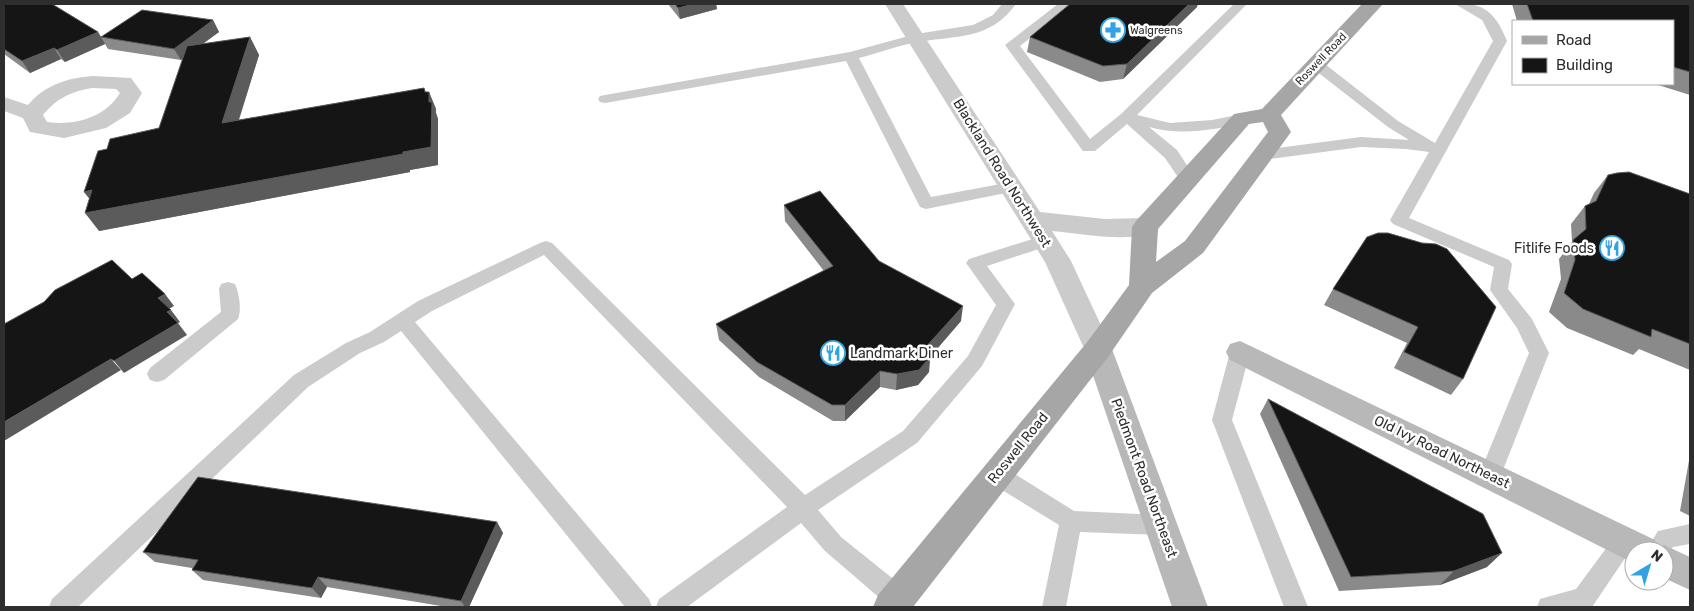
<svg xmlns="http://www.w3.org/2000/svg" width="1694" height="611" font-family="Rubik,sans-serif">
	<rect width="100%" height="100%" fill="#fff"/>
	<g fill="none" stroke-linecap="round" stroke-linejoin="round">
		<!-- lane -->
		<g fill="#cbcbcb" fill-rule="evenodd">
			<path d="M1002,4H1016C990,40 958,35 919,42C899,45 879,53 859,58L931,197L1011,182L1017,183L1019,187L1017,191L1011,192L926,209L920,207L846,61L605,103L600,102L598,99L600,96L605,95L850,52L916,34L973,25L993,15Z"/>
			<path d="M1058,4H1073L1020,46L1090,139L1121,114L1234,4H1247L1137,115L1170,123L1212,120L1242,114L1247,116L1250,119L1247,122C1215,130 1181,136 1149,127L1177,150L1196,179L1194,183L1188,184L1182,183L1165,158L1127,124L1095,151H1083L1005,45Z"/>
			<path d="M1455,4C1485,2 1496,14 1507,41L1409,218L1509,260L1512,264L1508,289L1532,319L1549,353L1501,475L1498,482L1490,484L1482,482L1479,475L1529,353L1517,328L1490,290L1494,267L1393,224L1390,220L1429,152L1406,149L1361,147L1263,160L1257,159L1255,155L1257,151L1263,150L1361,137L1409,140L1388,127L1311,67L1309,64L1311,61H1321L1398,121L1435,143L1493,41L1482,20Z"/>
			<polygon points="1045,235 1051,237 1054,241 1051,245 987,266 1015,304 982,366 917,443 818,510 841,537 907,590 910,598 907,606 889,606 825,551 801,523 687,607 656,607 659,599 787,507 544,255 432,311 415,322 649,599 652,607 625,607 401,331 384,342 360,353 308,387 78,607 49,607 52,599 294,375 346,343 370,332 418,301 540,243 546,241 552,243 805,495 903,431 968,356 996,305 969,267 966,263 969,259"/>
			<path d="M228,282L235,284C239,293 242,310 238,319L164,380L157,382L150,380L147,374L150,368L221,312L219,289L221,284Z"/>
			<polygon points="1240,344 1247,347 1250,352 1232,420 1308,607 1284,607 1212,420 1230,352 1233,347"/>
			<polygon points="997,466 1005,468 1074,511 1161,515 1169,518 1172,525 1169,532 1161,535 1080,532 1066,607 1042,607 1059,525 989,482 986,475 989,468"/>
			<polygon points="1690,524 1690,544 1673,547 1664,559 1664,551 1646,551 1658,531"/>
			<polygon points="1624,532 1632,535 1636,542 1592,607 1537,607 1540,599 1576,589 1616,535"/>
		</g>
		<!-- street -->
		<g fill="#cbcbcb" fill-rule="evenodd">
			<path d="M885,4H903L1040,212L1105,219L1145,218L1154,221L1158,227L1154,233C1122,242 1084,234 1052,231L1071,261L1112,349L1108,357L1098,360L1088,357L1045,262Z"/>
			<path d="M93,76L131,78L142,93L130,113L106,128L64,138L30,132L23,118L4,111V97L28,105C45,85 67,78 93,76ZM93,88L116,89L120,93C105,118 74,126 47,122L43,115C57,98 72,91 93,88Z"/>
		</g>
		<!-- secondary -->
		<g fill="#b8b8b8" fill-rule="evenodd">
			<polygon points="1098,338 1108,341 1112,349 1208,607 1172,607 1084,349 1088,341"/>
			<polygon points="1240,341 1655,540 1658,547 1664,545 1690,557 1690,590 1664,578 1664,551 1634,551 1634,563 1631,562 1230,360 1226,352 1230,344"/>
		</g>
		<!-- primary -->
		<path fill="#a6a6a6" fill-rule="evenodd" d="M1362,4H1383L1281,115L1291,132L1203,253L1152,293L1108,357L913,607H873L878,595L1088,341L1129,285L1132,227L1136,221L1234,114L1262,109ZM1263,122L1268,132L1185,241L1156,262L1158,229L1249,124Z"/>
	</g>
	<!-- wall -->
	<g fill="#8a8a8a">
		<polygon points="4,4 98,32 101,37 213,20 219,32 202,44 250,37 259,55 239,120 424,88 426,92 429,92 436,109 436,113 438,119 438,165 410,170 410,172 99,231 107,149 159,128 183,59 181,60 108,49 105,44 65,62 61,59 30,73 4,54"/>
		<polygon points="668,4 716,4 717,9 680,19"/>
		<polygon points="1512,4 1690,4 1690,95 1655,84 1673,84 1673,21 1517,21"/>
		<polygon points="1197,7 1123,79 1100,82 1027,52 1030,37"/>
		<polygon points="1608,175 1690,194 1690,370 1639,349 1633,355 1567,328 1549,312 1561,279 1559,259 1572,242 1571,224 1585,206 1589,204 1594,193"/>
		<polygon points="784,205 879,261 961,321 930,357 929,372 918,385 896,390 880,387 845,421 833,421 759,377 719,340 716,324 824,271 785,221"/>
		<polygon points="1367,237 1463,379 1451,395 1394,368 1407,343 1324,305 1333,289"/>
		<polygon points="1268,399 1487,567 1440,585 1339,591 1260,414"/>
		<polygon points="1690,455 1690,516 1680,511"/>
		<polygon points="497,522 503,533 469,607 447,607 327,587 321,598 203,580 192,570 192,568 155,562 143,552"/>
	</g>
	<!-- shaded-wall -->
	<g fill="#5b5b5b">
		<polygon points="693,4 716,4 717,9 680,19 678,8"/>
		<polygon points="1189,4 1198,4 1197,7 1123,79 1127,64"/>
		<polygon points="213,20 219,32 181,60 174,49"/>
		<polygon points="98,32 105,44 65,62 57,50"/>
		<polygon points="250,37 259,55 232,141 222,123"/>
		<polygon points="54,48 61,59 30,73 22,61"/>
		<polygon points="424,88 429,101 429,92 436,109 436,113 438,119 438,165 410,170 410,172 99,231 85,213 403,152 425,92"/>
		<polygon points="92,190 98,210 84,192"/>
		<polygon points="165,294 174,306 167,310 158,298"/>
		<polygon points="963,306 961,321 930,357 929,372 918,385 896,390 897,374 924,349"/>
		<polygon points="171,310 180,322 176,324 167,312"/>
		<polygon points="178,323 187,335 124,373 114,361"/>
		<polygon points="111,359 121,370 4,441 4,422"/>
		<polygon points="880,371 880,387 845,421 845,405"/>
		<polygon points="497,522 503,533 469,607 465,607 461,601"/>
		<polygon points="1502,553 1487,567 1440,585 1454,571"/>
		<polygon points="318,577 327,587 321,598 312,588"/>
	</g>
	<!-- building -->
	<g fill="#151515" stroke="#5b5b5b">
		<polygon points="4,4 52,4 98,32 57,50 54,48 22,61 4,49"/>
		<polygon points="675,4 693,4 678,8"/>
		<polygon points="1070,4 1189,4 1127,64 1103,66 1030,37"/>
		<polygon points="1527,4 1690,4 1690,72 1673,67 1673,21 1533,21"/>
		<polygon points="142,10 213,20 174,49 101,37"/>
		<polygon points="250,37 222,123 424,88 425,92 429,92 429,102 432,102 431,147 403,152 403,154 85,213 92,190 84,192 98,151 107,149 110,139 159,128 187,46"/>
		<polygon points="1629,172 1690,194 1690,344 1652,329 1651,337 1583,309 1564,293 1575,260 1573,240 1586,229 1585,206 1596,201 1608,175 1617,173"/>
		<polygon points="820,191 879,261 963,306 924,349 930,357 919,370 897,374 880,371 845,405 832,405 757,362 716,324 833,266 784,205"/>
		<polygon points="1378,233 1388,233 1422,243 1436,244 1447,249 1496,307 1463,379 1404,352 1418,327 1333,289 1367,237"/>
		<polygon points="112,260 132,279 142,273 165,294 158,298 171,310 167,312 178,323 114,361 111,359 4,422 4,324 44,302 55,290"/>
		<polygon points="1268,399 1483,514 1502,553 1454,571 1351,577"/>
		<polygon points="198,477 497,522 461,601 318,577 312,588 192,570 198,560 143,552"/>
	</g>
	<!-- icons -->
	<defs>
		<symbol id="pharmacy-ring" viewBox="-11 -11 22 22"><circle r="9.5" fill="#fff" stroke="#31a3e5" stroke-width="1.5"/><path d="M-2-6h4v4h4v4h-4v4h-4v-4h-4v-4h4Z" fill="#31a3e5"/></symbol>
		<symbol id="restaurant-ring" viewBox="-11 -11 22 22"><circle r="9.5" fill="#fff" stroke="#31a3e5" stroke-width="1.5"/><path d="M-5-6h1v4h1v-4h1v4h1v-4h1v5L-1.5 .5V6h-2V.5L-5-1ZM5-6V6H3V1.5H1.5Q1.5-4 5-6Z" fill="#31a3e5"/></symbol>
	</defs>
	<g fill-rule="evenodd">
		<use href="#pharmacy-ring" x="1099" y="16" width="28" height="28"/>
		<use href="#restaurant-ring" x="1598" y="234" width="28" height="28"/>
		<use href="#restaurant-ring" x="819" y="339" width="28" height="28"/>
	</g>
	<g text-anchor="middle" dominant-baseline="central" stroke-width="5" stroke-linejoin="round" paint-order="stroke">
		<!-- far-poi labels -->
		<g font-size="11" fill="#2e2e2e" stroke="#fff" text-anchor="start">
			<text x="1130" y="30">Walgreens</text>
		</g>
		<!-- far-street labels -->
		<g font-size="11" fill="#2e2e2e" stroke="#fff">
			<text transform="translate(1321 59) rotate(-46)">Roswell Road</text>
		</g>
		<!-- street labels -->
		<g font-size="14" fill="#2e2e2e" stroke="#fff">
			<text transform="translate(1002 173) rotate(58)">Blackland Road Northwest</text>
			<text transform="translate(1018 448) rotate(-51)">Roswell Road</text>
			<text transform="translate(1442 452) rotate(26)">Old Ivy Road Northeast</text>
			<text transform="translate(1144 478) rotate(70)">Piedmont Road Northeast</text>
		</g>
		<!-- poi labels -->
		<g font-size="14" fill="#2e2e2e" stroke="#fff" text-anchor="end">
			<text x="1594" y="248">Fitlife Foods</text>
			<text x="850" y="353" text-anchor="start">Landmark Diner</text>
		</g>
	</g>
	<!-- border -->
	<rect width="1694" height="611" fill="none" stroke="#2e2e2e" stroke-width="10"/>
	<!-- legend -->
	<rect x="1512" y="20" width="162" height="65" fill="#ffffff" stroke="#ababab"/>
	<rect x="1522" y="36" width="25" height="8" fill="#a6a6a6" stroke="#ababab"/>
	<text x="1556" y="45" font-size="15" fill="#2e2e2e">Road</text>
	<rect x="1522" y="58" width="25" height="15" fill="#151515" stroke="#ababab"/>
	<text x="1556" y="70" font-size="15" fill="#2e2e2e">Building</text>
	<!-- north arrow -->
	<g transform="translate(1649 566) rotate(38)"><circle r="24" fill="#ffffff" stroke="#ababab"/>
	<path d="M0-4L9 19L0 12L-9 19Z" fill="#31a3e5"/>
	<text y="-8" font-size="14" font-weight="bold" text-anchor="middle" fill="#2e2e2e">N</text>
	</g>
</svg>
